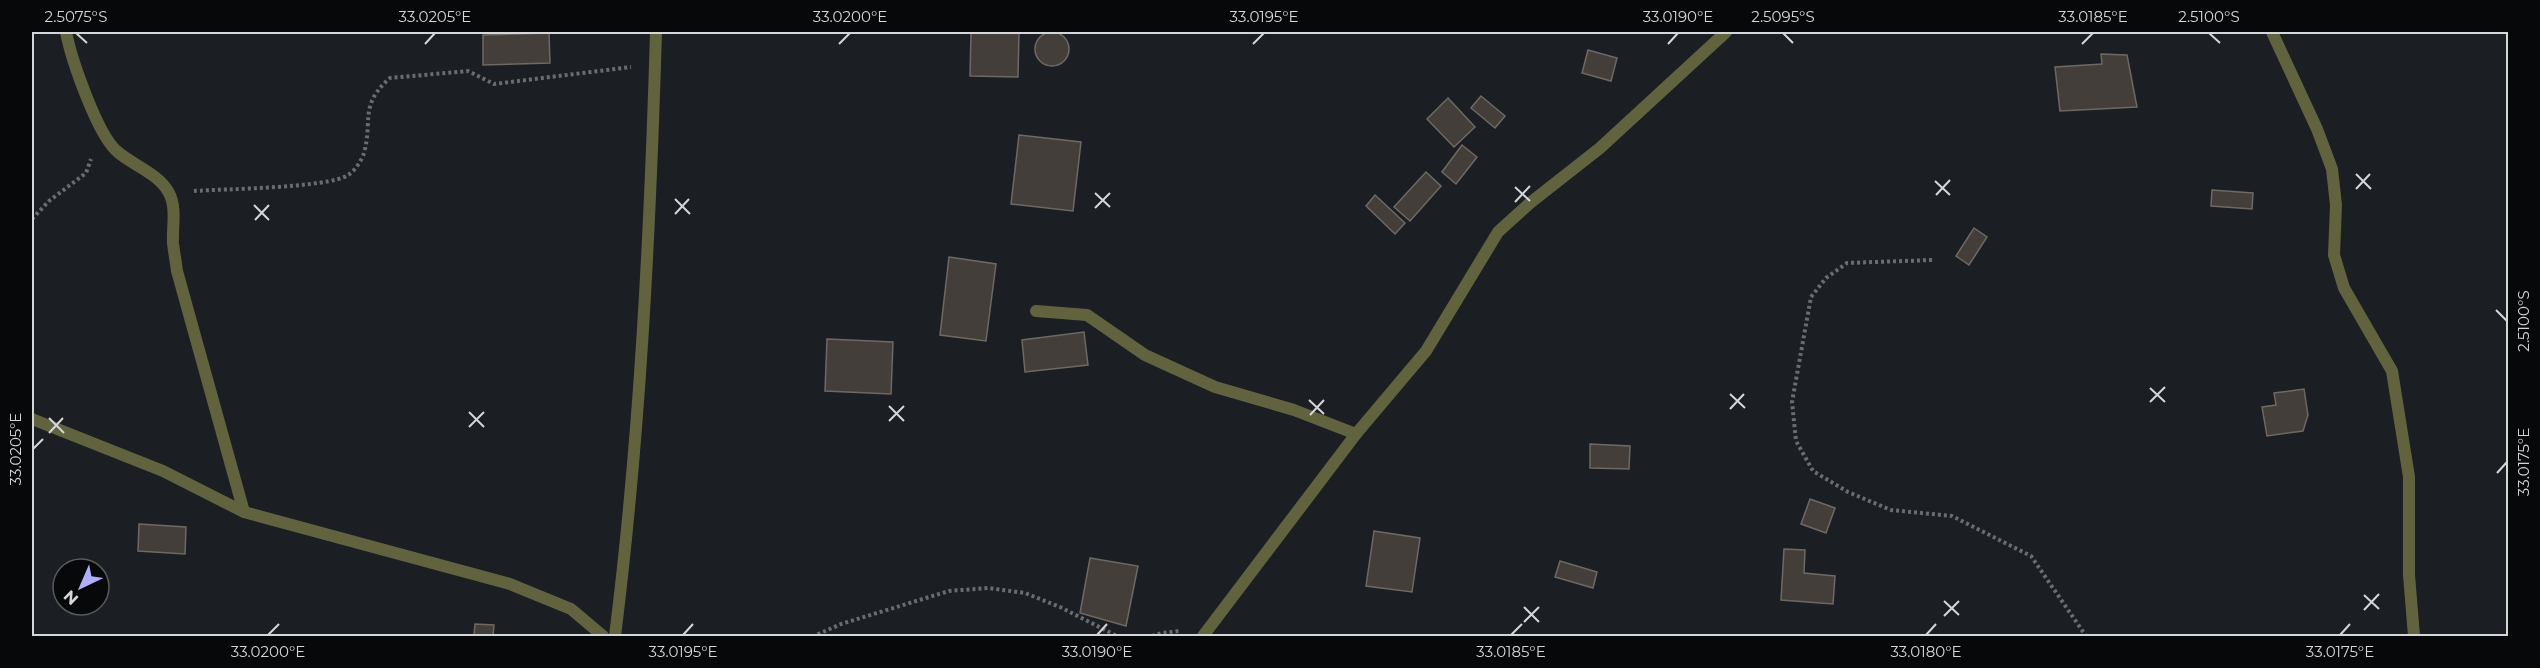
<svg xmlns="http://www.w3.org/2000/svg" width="2540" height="668" font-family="Montserrat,sans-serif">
	<rect width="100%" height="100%" fill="#1b1e23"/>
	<!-- building -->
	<g fill="#433e39" stroke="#6e6963" stroke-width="1.5">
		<polygon points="971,32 1019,32 1018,77 970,76"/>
		<circle cx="1052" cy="49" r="17"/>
		<polygon points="549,33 550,63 483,65 483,35"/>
		<polygon points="1588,50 1617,58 1611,81 1582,73"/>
		<polygon points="2101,54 2127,55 2137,107 2060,111 2055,67 2102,64"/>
		<polygon points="1481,96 1505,116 1495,128 1471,108"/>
		<polygon points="1448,98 1475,127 1454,147 1427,119"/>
		<polygon points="1019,135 1081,142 1073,211 1011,204"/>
		<polygon points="1462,145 1477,157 1456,184 1442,172"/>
		<polygon points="1426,172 1441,186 1410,221 1394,207"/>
		<polygon points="2212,190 2253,193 2252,209 2211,206"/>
		<polygon points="1375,195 1405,223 1395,234 1366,206"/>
		<polygon points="1974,228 1987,237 1969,265 1956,256"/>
		<polygon points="949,257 996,264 986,341 940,335"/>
		<polygon points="1084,332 1088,365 1025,372 1022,340"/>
		<polygon points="827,339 893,342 891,394 825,391"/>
		<polygon points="2304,389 2308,415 2303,431 2267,436 2262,407 2276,405 2274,393"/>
		<polygon points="1590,444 1630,446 1629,469 1590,468"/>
		<polygon points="1810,499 1835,508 1826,533 1801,524"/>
		<polygon points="139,524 186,527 185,554 138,551"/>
		<polygon points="1374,531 1420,538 1412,592 1366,586"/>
		<polygon points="1784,549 1805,550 1804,573 1835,576 1833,604 1781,600"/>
		<polygon points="1090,558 1138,566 1126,626 1080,613"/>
		<polygon points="1560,561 1597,572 1593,588 1555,577"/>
		<polygon points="475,624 494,625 493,636 474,636"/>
	</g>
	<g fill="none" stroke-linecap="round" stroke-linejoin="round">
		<!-- path -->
		<g stroke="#6a6c71" stroke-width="4" stroke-dasharray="3 3" stroke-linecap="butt">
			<path d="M194,191C222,189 329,188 348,175C355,171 362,160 364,153C373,120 359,105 390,78L468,71L494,84L631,67"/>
			<polyline points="32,219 49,201 86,173 91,159"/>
			<polyline points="1932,260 1847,263 1826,278 1811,297 1792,402 1796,441 1813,471 1848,492 1891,510 1952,516 2031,556 2086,636"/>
			<polyline points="800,636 814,636 841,624 949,591 988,588 1025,593 1060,607 1117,636"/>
			<polyline points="1152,636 1162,633 1179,631"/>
		</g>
		<!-- minor -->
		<g stroke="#61633f" stroke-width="12">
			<path d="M66,32C71,58 98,138 119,153C135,166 159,174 169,193C177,208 172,228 173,243C174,253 176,262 177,271L244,512"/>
			<polyline points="2272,32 2317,129 2332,169 2336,205 2334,255 2344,288 2392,371 2409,477 2409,575 2414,636"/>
			<polyline points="1036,311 1087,315 1145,355 1215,387 1294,410 1356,434"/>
			<polyline points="32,419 163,471 244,512 510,584 571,609 603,636"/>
			<path d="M615,636C640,436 650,234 656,32"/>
			<polyline points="1203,636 1356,434 1426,351 1498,232 1530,203 1600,148 1726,32"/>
		</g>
	</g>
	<!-- ticks -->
	<path fill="none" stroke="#d4d6da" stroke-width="2" d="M76,33L87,43M1783,33L1793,43M2209,33L2220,43M425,44L435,33M839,44L850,33M1253,44L1264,33M1668,44L1678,33M2082,44L2093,33M2356,174L2371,189M1935,181L1950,195M1515,187L1530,201M2356,189L2370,174M1095,193L1110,207M1936,195L1950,180M675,199L690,214M1515,202L1530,186M254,205L269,220M1095,208L1110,193M675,214L689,199M255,220L269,205M2496,310L2507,321M2150,388L2165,402M1730,394L1745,408M1309,400L1324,414M2150,402L2165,387M889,406L904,421M1730,409L1744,394M469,412L484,427M1310,415L1324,400M49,418L64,433M889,421L904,406M469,427L484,412M49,433L63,418M33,449L43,439M2497,473L2507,462M2364,595L2379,609M1944,601L1959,615M1524,607L1539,622M2364,610L2379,594M1944,616L1959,601M1524,622L1539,607M268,635L279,624M683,635L693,624M1097,635L1107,624M1511,635L1522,624M1926,635L1936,624M2340,635L2350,624"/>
	<!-- border -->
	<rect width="2540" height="668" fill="none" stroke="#07080a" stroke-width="66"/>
	<!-- north arrow -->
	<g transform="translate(81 587) rotate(224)"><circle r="28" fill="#07080a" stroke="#595a5d" stroke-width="1.5"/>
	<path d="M0-4.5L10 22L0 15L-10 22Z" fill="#b0aefa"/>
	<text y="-9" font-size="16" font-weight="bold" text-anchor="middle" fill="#d4d6da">N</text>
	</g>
	<rect x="33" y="33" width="2474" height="602" fill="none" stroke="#d4d6da" stroke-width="2"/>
	<g font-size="15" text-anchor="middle" fill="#d4d6da">
		<text x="76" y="22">2.5075°S</text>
		<text x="435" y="22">33.0205°E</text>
		<text x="850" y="22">33.0200°E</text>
		<text x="1264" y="22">33.0195°E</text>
		<text x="1678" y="22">33.0190°E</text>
		<text x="1783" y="22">2.5095°S</text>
		<text x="2093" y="22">33.0185°E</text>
		<text x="2209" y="22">2.5100°S</text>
		<text transform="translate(2524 321) rotate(-90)" y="5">2.5100°S</text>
		<text transform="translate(16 449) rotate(-90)" y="5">33.0205°E</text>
		<text transform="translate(2524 462) rotate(-90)" y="5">33.0175°E</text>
		<text x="268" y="657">33.0200°E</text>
		<text x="683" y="657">33.0195°E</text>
		<text x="1097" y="657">33.0190°E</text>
		<text x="1511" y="657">33.0185°E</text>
		<text x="1926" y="657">33.0180°E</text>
		<text x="2340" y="657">33.0175°E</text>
	</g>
</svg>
